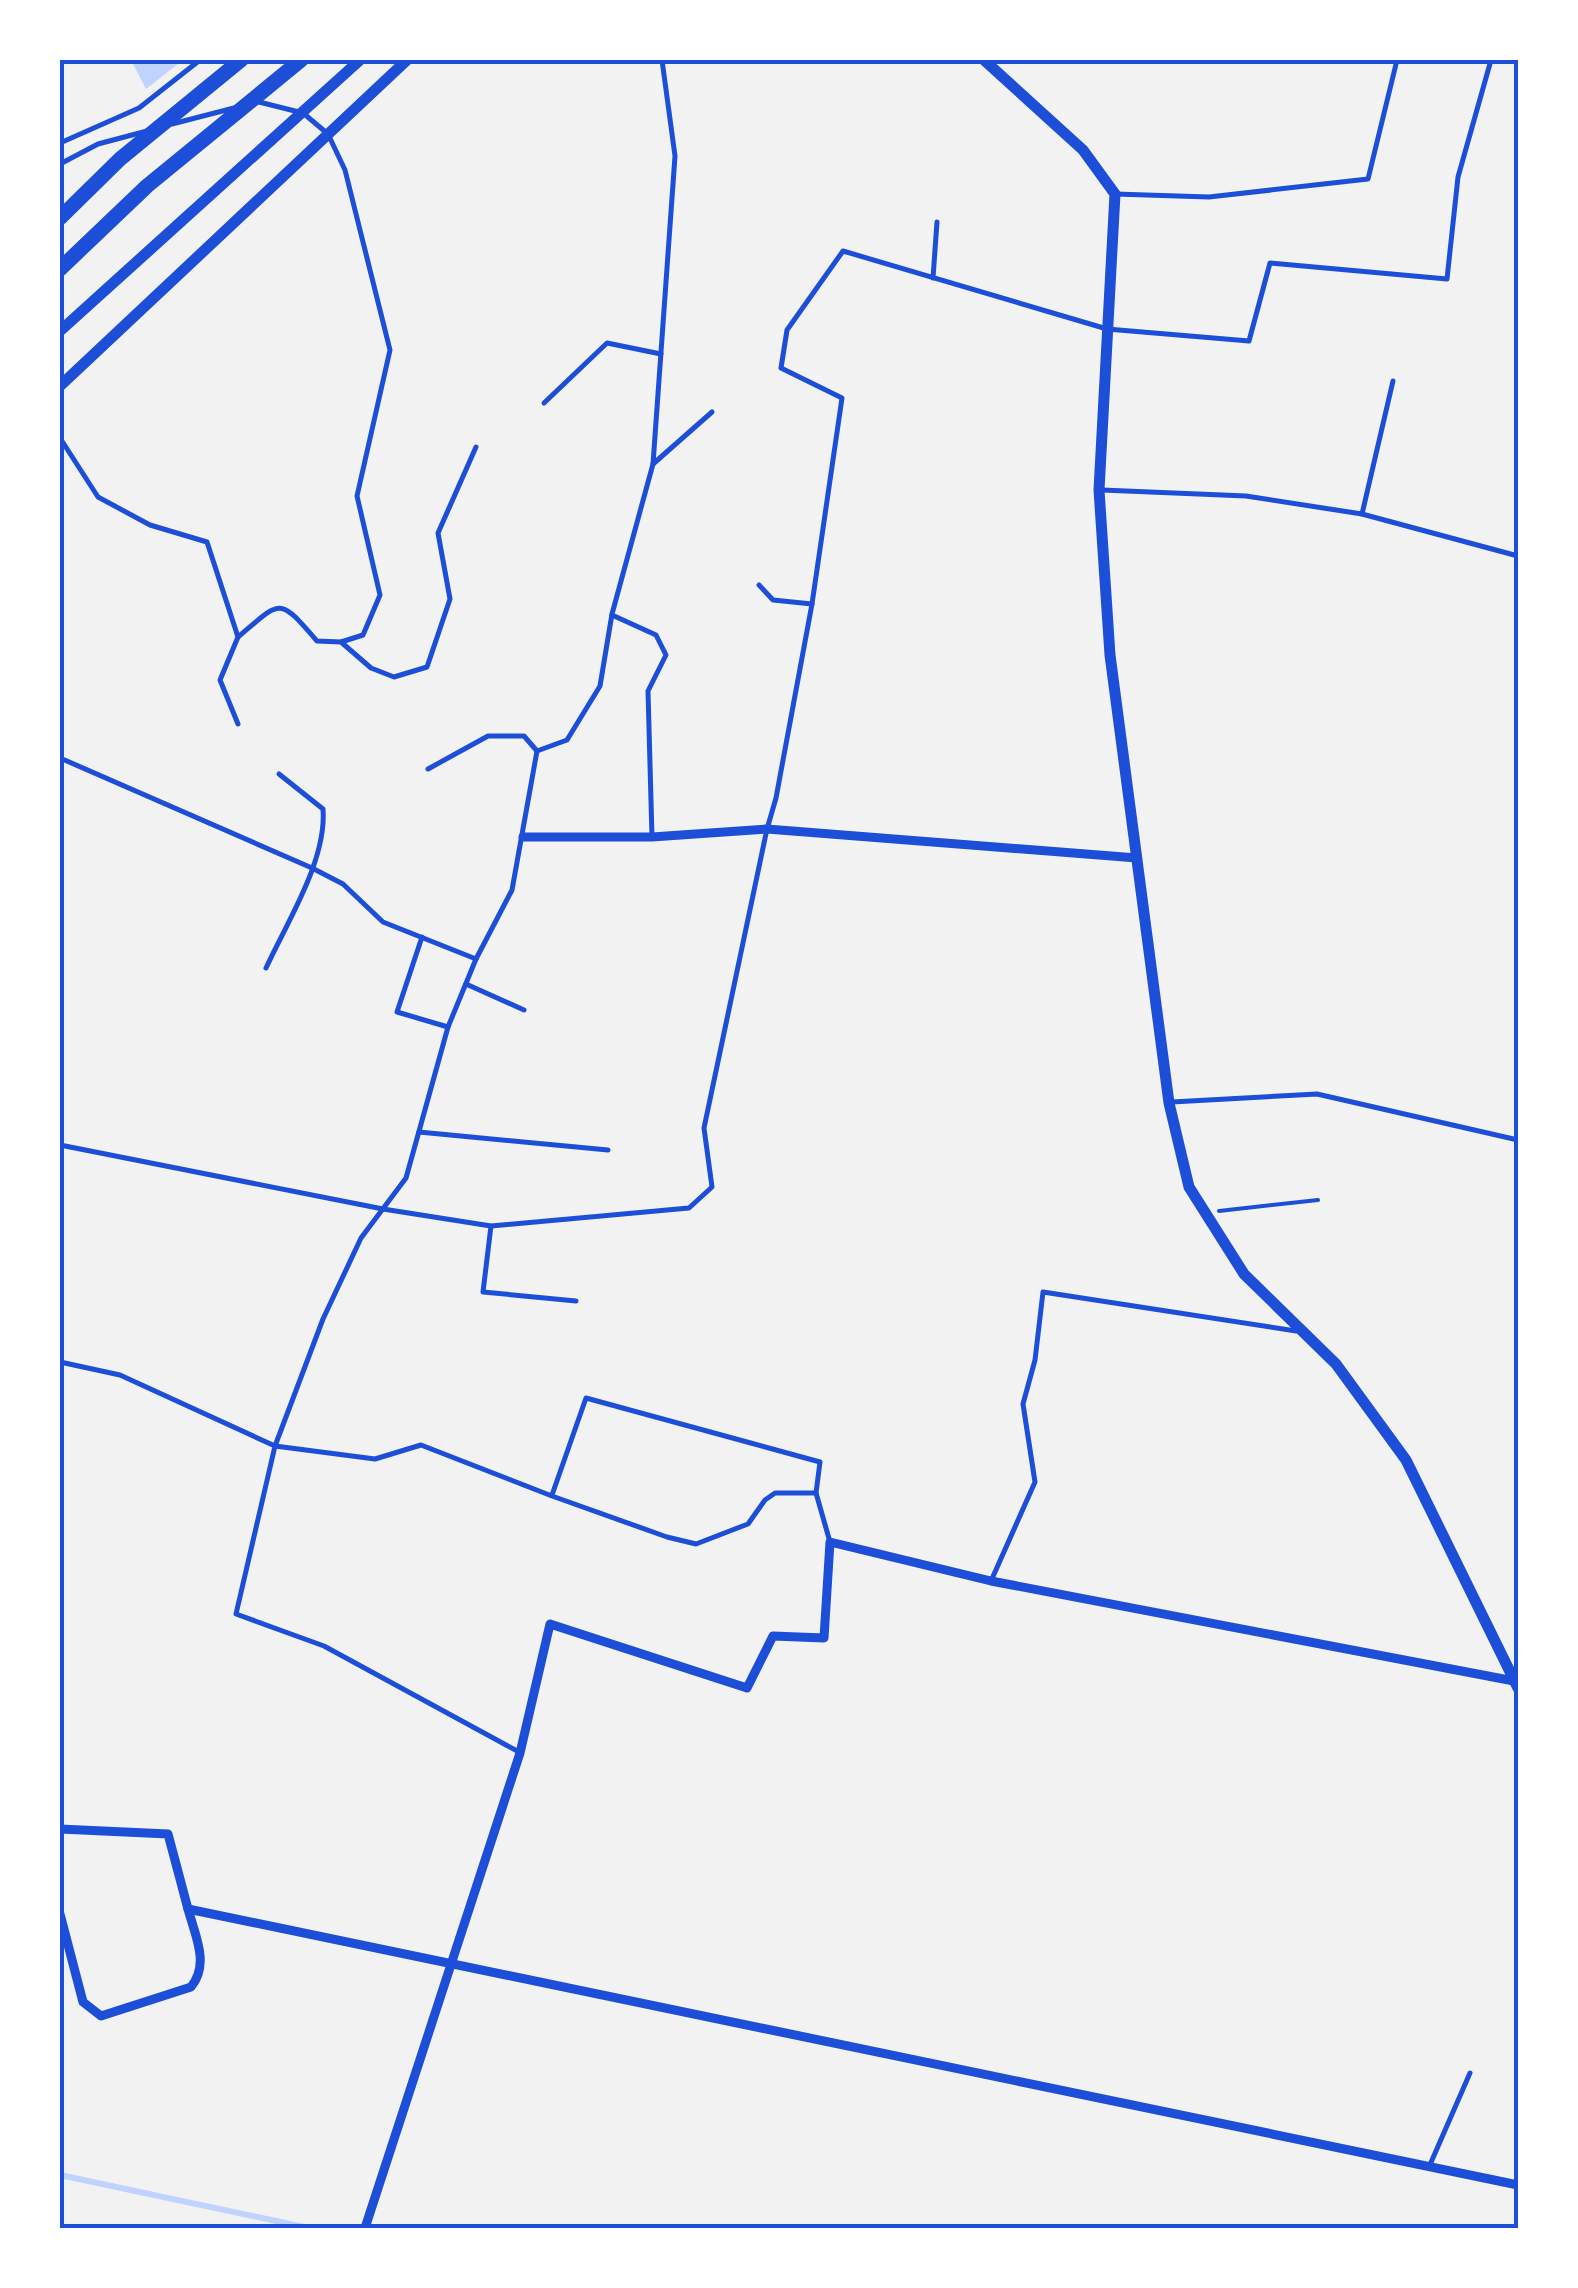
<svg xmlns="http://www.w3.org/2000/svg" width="1578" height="2288" font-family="Overpass,sans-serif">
	<rect width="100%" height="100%" fill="#f2f2f2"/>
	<!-- water -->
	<polygon fill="#bfd3fe" points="131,60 183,60 146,89"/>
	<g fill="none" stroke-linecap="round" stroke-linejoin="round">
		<!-- stream -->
		<polyline stroke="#bfd3fe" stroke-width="6" points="60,2175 309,2228"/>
		<!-- path -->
		<polyline stroke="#1d4ed8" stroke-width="4" points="1219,1211 1318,1200"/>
		<!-- service -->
		<g stroke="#1d4ed8" stroke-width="5">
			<polyline points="259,102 303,113 328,134 345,170 390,350 357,496 380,595 363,635 341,642"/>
			<polyline points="172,124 234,108"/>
			<polyline points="60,143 139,108 200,60"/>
			<polyline points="60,164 98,144 147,131"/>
			<polyline points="1115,194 1209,197 1368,179 1397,60"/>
			<polyline points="933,278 937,222"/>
			<polyline points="544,403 607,343 661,354"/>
			<path d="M60,438L98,497L150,525L207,542L238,637C282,600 278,596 317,641L341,642L371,668L394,677L427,667L450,599L438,533L476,447"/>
			<polyline points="653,464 712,412"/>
			<polyline points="1102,490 1246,496 1362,514 1518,556"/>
			<polyline points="1362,514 1393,381"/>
			<polyline points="759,585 773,600 812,604"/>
			<polyline points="612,615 656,635 666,655 648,691 652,837"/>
			<polyline points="238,637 220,680 238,724"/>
			<polyline points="60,758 312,868 343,884 383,922 476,959"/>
			<polyline points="428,769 488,736 524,736 537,751"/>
			<polyline points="422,937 397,1012 448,1027"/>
			<path d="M266,968C287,922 327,860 323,809L279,774"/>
			<polyline points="466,984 524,1010"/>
			<polyline points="1172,1102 1317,1094 1518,1140"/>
			<polyline points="419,1132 608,1150"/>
			<polyline points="60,1145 383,1209 491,1226 689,1208 712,1187 704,1128 767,829 776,798 812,604 842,398 781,368 787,330 843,251 1107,329 1249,341 1270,263 1447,279 1458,177 1491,60"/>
			<polyline points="491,1226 483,1292 576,1301"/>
			<polyline points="60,1362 120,1375 275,1446 375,1459 421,1445 552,1496 667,1537 696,1544 748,1524 765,1500 775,1493 816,1493 830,1542"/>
			<polyline points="552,1495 586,1398 820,1462 816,1493"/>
			<polyline points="991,1581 1035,1482 1023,1404 1035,1360 1043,1292 1296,1331"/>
			<polyline points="519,1752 324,1646 236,1614 275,1446 323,1319 361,1238 406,1178 448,1027 476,959 512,890 537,751 567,740 600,686 612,614 653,464 675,156 662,60"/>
			<polyline points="1429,2167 1470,2073"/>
		</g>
		<!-- minor -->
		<g stroke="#1d4ed8" stroke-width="9">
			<polyline points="523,837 652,837 767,829 1137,858"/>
			<polyline points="60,1829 168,1834 188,1909"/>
			<path d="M60,1914L83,2002L101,2016L191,1987C210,1964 195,1935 188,1909L1518,2185"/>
			<polyline points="365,2228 520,1753 550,1624 747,1688 773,1636 824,1638 830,1542 991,1581 1514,1681"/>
		</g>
		<!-- tertiary -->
		<g stroke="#1d4ed8" stroke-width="11">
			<polyline points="984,60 1083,150 1115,194 1099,490 1110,655 1169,1103 1189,1187 1244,1274 1336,1364 1406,1460 1518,1688"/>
			<polyline points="60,331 360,60"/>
			<polyline points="60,386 407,60"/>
		</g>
		<!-- trunk -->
		<g stroke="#1d4ed8" stroke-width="15">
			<polyline points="60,218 120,159 241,60"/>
			<polyline points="60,269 147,186 301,60"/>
		</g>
	</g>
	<!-- border -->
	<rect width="1578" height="2288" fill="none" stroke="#ffffff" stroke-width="125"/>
	<rect x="62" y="62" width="1454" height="2164" fill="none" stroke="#1d4ed8" stroke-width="4"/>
</svg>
